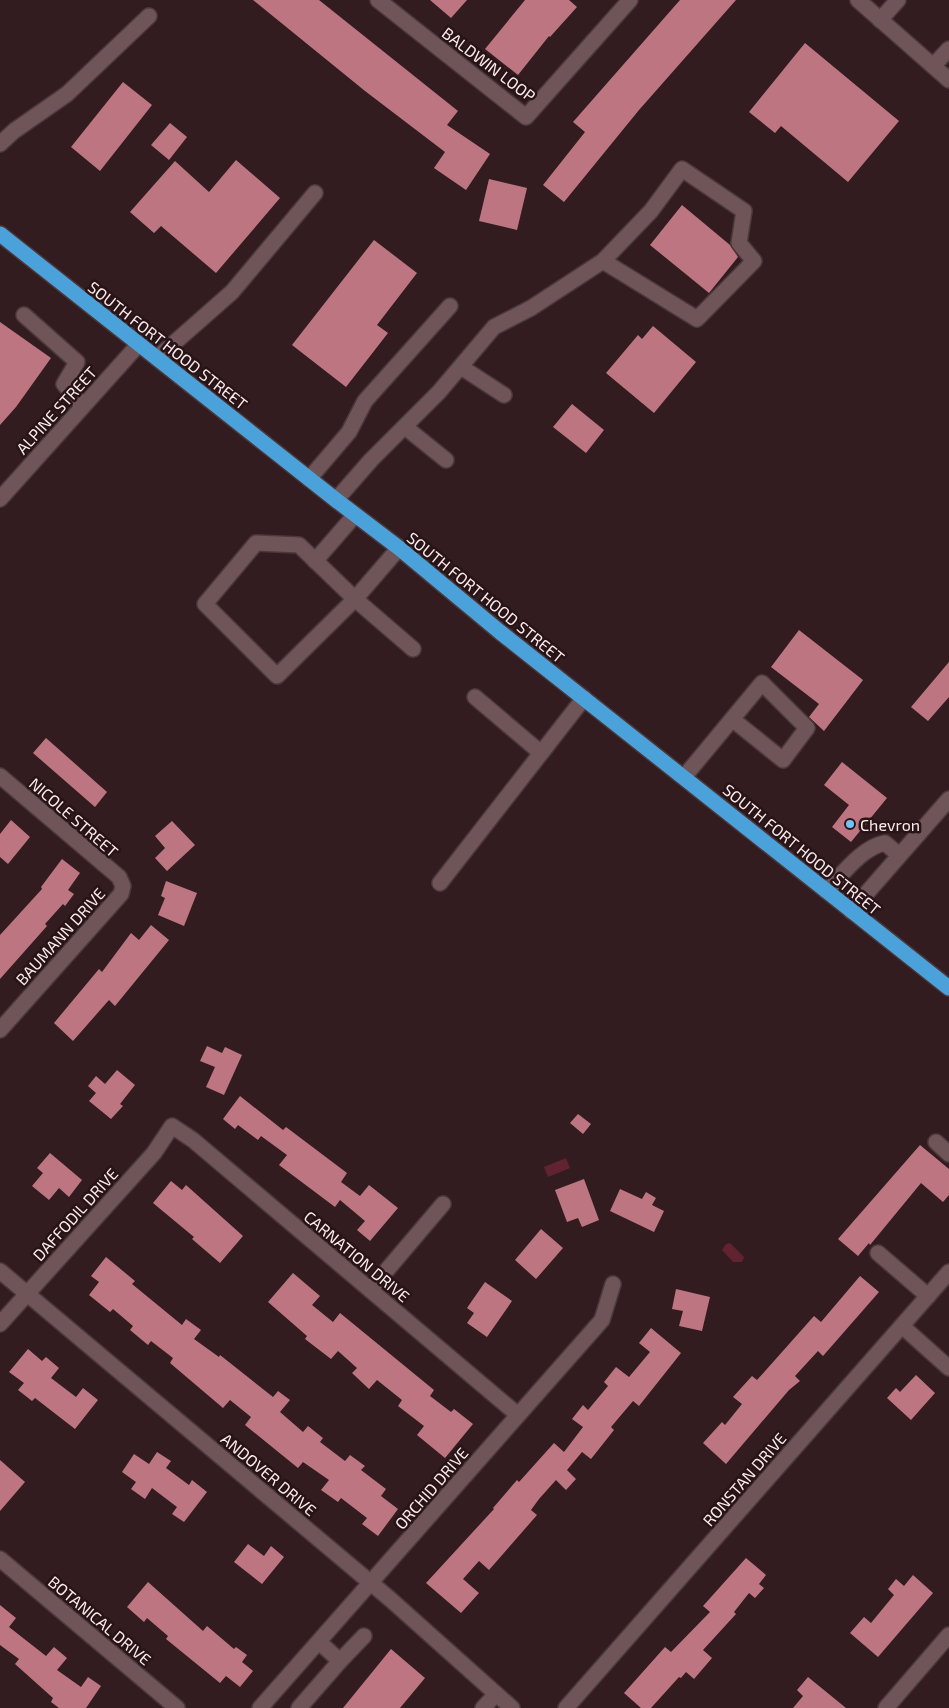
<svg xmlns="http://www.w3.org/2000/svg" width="949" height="1708" font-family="'Exo 2',sans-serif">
	<rect width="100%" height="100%" fill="#321c20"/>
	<!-- water -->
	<g fill="#612330">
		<polygon points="566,1158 570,1168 548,1177 544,1167"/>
		<polygon points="730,1243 744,1257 742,1262 733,1262 722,1250 726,1244"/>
	</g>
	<!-- building -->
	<g fill="#bd7681">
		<polygon points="253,0 319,0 458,111 447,125 490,154 466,190 434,168 445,152 365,91"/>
		<polygon points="430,0 467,0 451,18"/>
		<polygon points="525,0 569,0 577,7 550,37 549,36 518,75 485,49"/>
		<polygon points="680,0 736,0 639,110 564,202 543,185 585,132 573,122"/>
		<polygon points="805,43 899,121 848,182 781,126 775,133 749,112"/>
		<polygon points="123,82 152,105 100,171 71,147"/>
		<polygon points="170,123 187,137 169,160 151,145"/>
		<polygon points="236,160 280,198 216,273 161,226 154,233 130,212 175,161 209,192"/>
		<polygon points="489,179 527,188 517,230 479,221"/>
		<polygon points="682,205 730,245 738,257 709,293 650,245"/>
		<polygon points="374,240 417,273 377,325 388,333 346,387 292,345"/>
		<polygon points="0,322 51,358 16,407 0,425"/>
		<polygon points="653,326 696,362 654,413 606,373 638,335 642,339"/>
		<polygon points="572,404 604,430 586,453 553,427"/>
		<polygon points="799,630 863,680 824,731 809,717 819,704 771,667"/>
		<polygon points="949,662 949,697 928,721 911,707"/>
		<polygon points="46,738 107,792 95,807 33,753"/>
		<polygon points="842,762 887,798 851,842 832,827 849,805 824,785"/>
		<polygon points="11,820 30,837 8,864 0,857 0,834"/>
		<polygon points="172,821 195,845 167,871 155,858 165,848 155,836"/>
		<polygon points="62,859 80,873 68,890 74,894 65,906 63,904 45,924 47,926 0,979 0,935 42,889 41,887"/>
		<polygon points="166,881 197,893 184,926 158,915 165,898 161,896"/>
		<polygon points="151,925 169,940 115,1006 109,1000 73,1041 54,1023 99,969 102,972 131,933 139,940"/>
		<polygon points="207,1046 222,1053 225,1047 242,1055 224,1095 206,1087 215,1067 200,1061"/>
		<polygon points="117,1070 135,1085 120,1104 123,1106 111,1119 89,1101 96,1093 88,1086 96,1076 105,1084"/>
		<polygon points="240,1096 283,1130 286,1127 347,1173 341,1182 360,1196 369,1185 398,1208 370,1241 357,1230 365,1221 340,1200 335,1207 279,1165 287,1155 261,1136 258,1140 238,1125 235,1129 223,1119"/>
		<polygon points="578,1114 591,1124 583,1134 570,1123"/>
		<polygon points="920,1145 949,1169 949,1195 943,1202 921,1183 870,1245 869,1243 858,1256 838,1239"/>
		<polygon points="50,1153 82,1180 69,1197 59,1188 49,1200 32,1186 43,1173 37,1168"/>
		<polygon points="584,1179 599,1220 582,1227 578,1218 567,1222 555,1190"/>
		<polygon points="171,1181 182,1190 186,1185 243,1236 220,1263 192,1239 194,1237 153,1203"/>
		<polygon points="620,1189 642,1199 646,1192 656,1198 652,1205 664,1211 654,1232 610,1211"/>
		<polygon points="541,1229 563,1248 536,1279 515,1260"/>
		<polygon points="106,1257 135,1281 132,1284 182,1325 186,1319 201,1330 194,1339 219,1357 220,1355 273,1397 278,1391 290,1400 280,1412 303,1432 308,1426 323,1438 320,1442 345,1461 350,1455 365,1466 361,1470 386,1489 381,1496 398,1509 378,1536 362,1524 367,1518 341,1498 338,1502 321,1490 329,1480 303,1462 298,1468 245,1425 251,1417 230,1400 223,1408 170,1363 173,1358 151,1341 148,1345 130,1330 133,1326 113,1309 110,1312 89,1295 99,1282 91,1276"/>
		<polygon points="293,1273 320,1296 312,1305 333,1322 340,1313 434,1390 430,1396 451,1412 454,1409 473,1424 445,1458 417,1435 424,1426 398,1406 402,1400 377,1380 369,1389 352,1373 357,1368 338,1351 331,1359 305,1339 307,1336 268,1302"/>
		<polygon points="860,1276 879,1292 823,1356 818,1351 795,1376 800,1381 789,1390 726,1464 703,1443 722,1422 725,1425 742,1404 733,1397 752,1376 757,1380 814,1316 821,1322"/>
		<polygon points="485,1282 512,1301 487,1337 467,1323 474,1313 467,1308"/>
		<polygon points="676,1289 710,1297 702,1331 679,1326 683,1311 672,1309"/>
		<polygon points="651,1328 681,1353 639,1406 633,1401 611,1427 614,1430 591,1459 582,1452 567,1470 576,1479 566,1490 556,1480 539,1499 531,1510 537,1515 489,1570 479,1561 463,1579 479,1593 461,1613 426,1583 494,1509 493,1508 517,1480 519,1482 554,1443 564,1452 583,1427 572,1419 583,1405 588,1410 608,1386 604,1382 616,1367 629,1377 650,1352 639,1343"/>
		<polygon points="28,1349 42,1361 46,1357 59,1368 51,1378 76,1397 83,1388 98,1400 75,1429 35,1398 32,1401 18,1390 24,1383 9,1372"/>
		<polygon points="916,1375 935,1393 911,1420 887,1398 896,1388 900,1392"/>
		<polygon points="157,1452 171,1461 166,1468 189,1485 192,1480 207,1492 184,1522 172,1514 177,1507 152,1488 145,1499 131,1489 136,1482 122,1472 134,1454 149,1464"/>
		<polygon points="0,1460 25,1482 0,1511"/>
		<polygon points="248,1544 264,1556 271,1546 284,1557 262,1584 234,1562"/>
		<polygon points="746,1558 766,1575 759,1584 764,1588 755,1598 749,1593 734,1612 736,1614 703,1650 712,1658 694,1679 686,1672 681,1678 679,1677 651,1708 641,1708 624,1693 665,1647 671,1652 710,1612 703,1606"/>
		<polygon points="913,1575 933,1593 878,1657 850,1633 864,1617 871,1623 894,1595 888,1589 896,1579 904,1586"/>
		<polygon points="148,1582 203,1631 207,1626 234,1649 236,1647 247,1655 242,1662 253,1671 240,1687 226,1676 220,1683 166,1639 168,1636 147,1618 144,1622 127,1607"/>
		<polygon points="0,1605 16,1618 9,1627 46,1656 54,1647 67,1658 57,1670 81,1687 88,1677 101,1686 86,1708 59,1708 51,1702 53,1698 15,1664 19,1659 0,1645"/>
		<polygon points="391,1649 425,1678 400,1708 343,1708"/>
		<polygon points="808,1677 846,1708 793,1708 803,1696 797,1690"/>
	</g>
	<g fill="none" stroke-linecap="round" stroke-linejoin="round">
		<defs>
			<g id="minor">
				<polyline points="378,0 526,117 630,0"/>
				<polyline points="858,0 949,80"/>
				<polyline points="880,20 898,0"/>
				<polyline points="933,66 949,49"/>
				<polyline points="0,144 14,131 67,94 149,16"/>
				<polyline points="24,315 77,362 64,384 83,406"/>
				<polyline points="157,358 232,292 315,193"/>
				<polyline points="461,367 504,395"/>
				<polyline points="405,427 446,460"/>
				<polyline points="309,479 349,432 365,401 450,306"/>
				<polyline points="0,499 139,344"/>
				<polyline points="336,500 371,460 439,392 494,327 531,308 603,261 651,211 682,169 744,211 739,243 754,261 697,319 603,261"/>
				<polygon points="256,543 299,545 355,599 277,676 205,604"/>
				<polyline points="399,548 355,599 413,649"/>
				<polyline points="315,561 355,515"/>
				<polyline points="475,697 541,753"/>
				<polyline points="0,776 119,877 123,886 121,894 0,1030"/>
				<polyline points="684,777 762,683 807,728 783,760 732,719"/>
				<polyline points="440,883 584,698"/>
				<path d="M826,891C842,875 862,847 885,843L899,855"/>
				<polyline points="851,911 949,799"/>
				<polyline points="936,1142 949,1154"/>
				<polyline points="878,1253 928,1296"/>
				<polyline points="0,1271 390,1599 512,1708"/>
				<polyline points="370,1290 443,1204"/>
				<polyline points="0,1324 154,1153 172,1126 193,1140 518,1415"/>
				<polyline points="902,1326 949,1368"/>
				<polyline points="0,1559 177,1708"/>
				<polyline points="340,1661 364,1636"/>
				<polyline points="260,1708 602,1320 613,1284"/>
				<polyline points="299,1708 340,1661 319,1642"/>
				<polyline points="483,1708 496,1694"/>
				<polyline points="566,1708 949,1272"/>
				<polyline points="886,1708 949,1635"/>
			</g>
			<polyline id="highway" points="0,234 336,500 399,548 500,632 949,988"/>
		</defs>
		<!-- minor casing -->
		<use href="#minor" stroke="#4b383b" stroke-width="18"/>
		<!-- highway casing -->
		<use href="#highway" stroke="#4b383b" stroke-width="18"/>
		<!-- minor -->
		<use href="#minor" stroke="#6f5558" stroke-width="15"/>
		<!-- highway -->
		<use href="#highway" stroke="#4ba2db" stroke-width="15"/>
	</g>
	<!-- markers -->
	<circle fill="#73c1f6" stroke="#281316" stroke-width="2" cx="850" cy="824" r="5"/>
	<g text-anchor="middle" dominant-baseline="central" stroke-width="5" stroke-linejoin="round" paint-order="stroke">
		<!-- street labels -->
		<g font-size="16" fill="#fbebed" stroke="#281316">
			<text transform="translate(489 64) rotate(37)">BALDWIN LOOP</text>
			<text transform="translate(168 345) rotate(38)">SOUTH FORT HOOD STREET</text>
			<text transform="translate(56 410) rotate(-48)">ALPINE STREET</text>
			<text transform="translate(486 597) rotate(39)">SOUTH FORT HOOD STREET</text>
			<text transform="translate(74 817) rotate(41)">NICOLE STREET</text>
			<text transform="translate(802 849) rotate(39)">SOUTH FORT HOOD STREET</text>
			<text transform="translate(60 936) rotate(-48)">BAUMANN DRIVE</text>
			<text transform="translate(75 1214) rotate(-48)">DAFFODIL DRIVE</text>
			<text transform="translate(357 1256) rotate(40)">CARNATION DRIVE</text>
			<text transform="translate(269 1474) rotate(40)">ANDOVER DRIVE</text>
			<text transform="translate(744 1479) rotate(-49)">RONSTAN DRIVE</text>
			<text transform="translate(431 1488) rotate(-49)">ORCHID DRIVE</text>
			<text transform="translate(100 1620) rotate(40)">BOTANICAL DRIVE</text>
		</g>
		<!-- poi labels -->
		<g font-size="16" fill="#fbebed" stroke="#281316" text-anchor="start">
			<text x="860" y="824">Chevron</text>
		</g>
	</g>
</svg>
